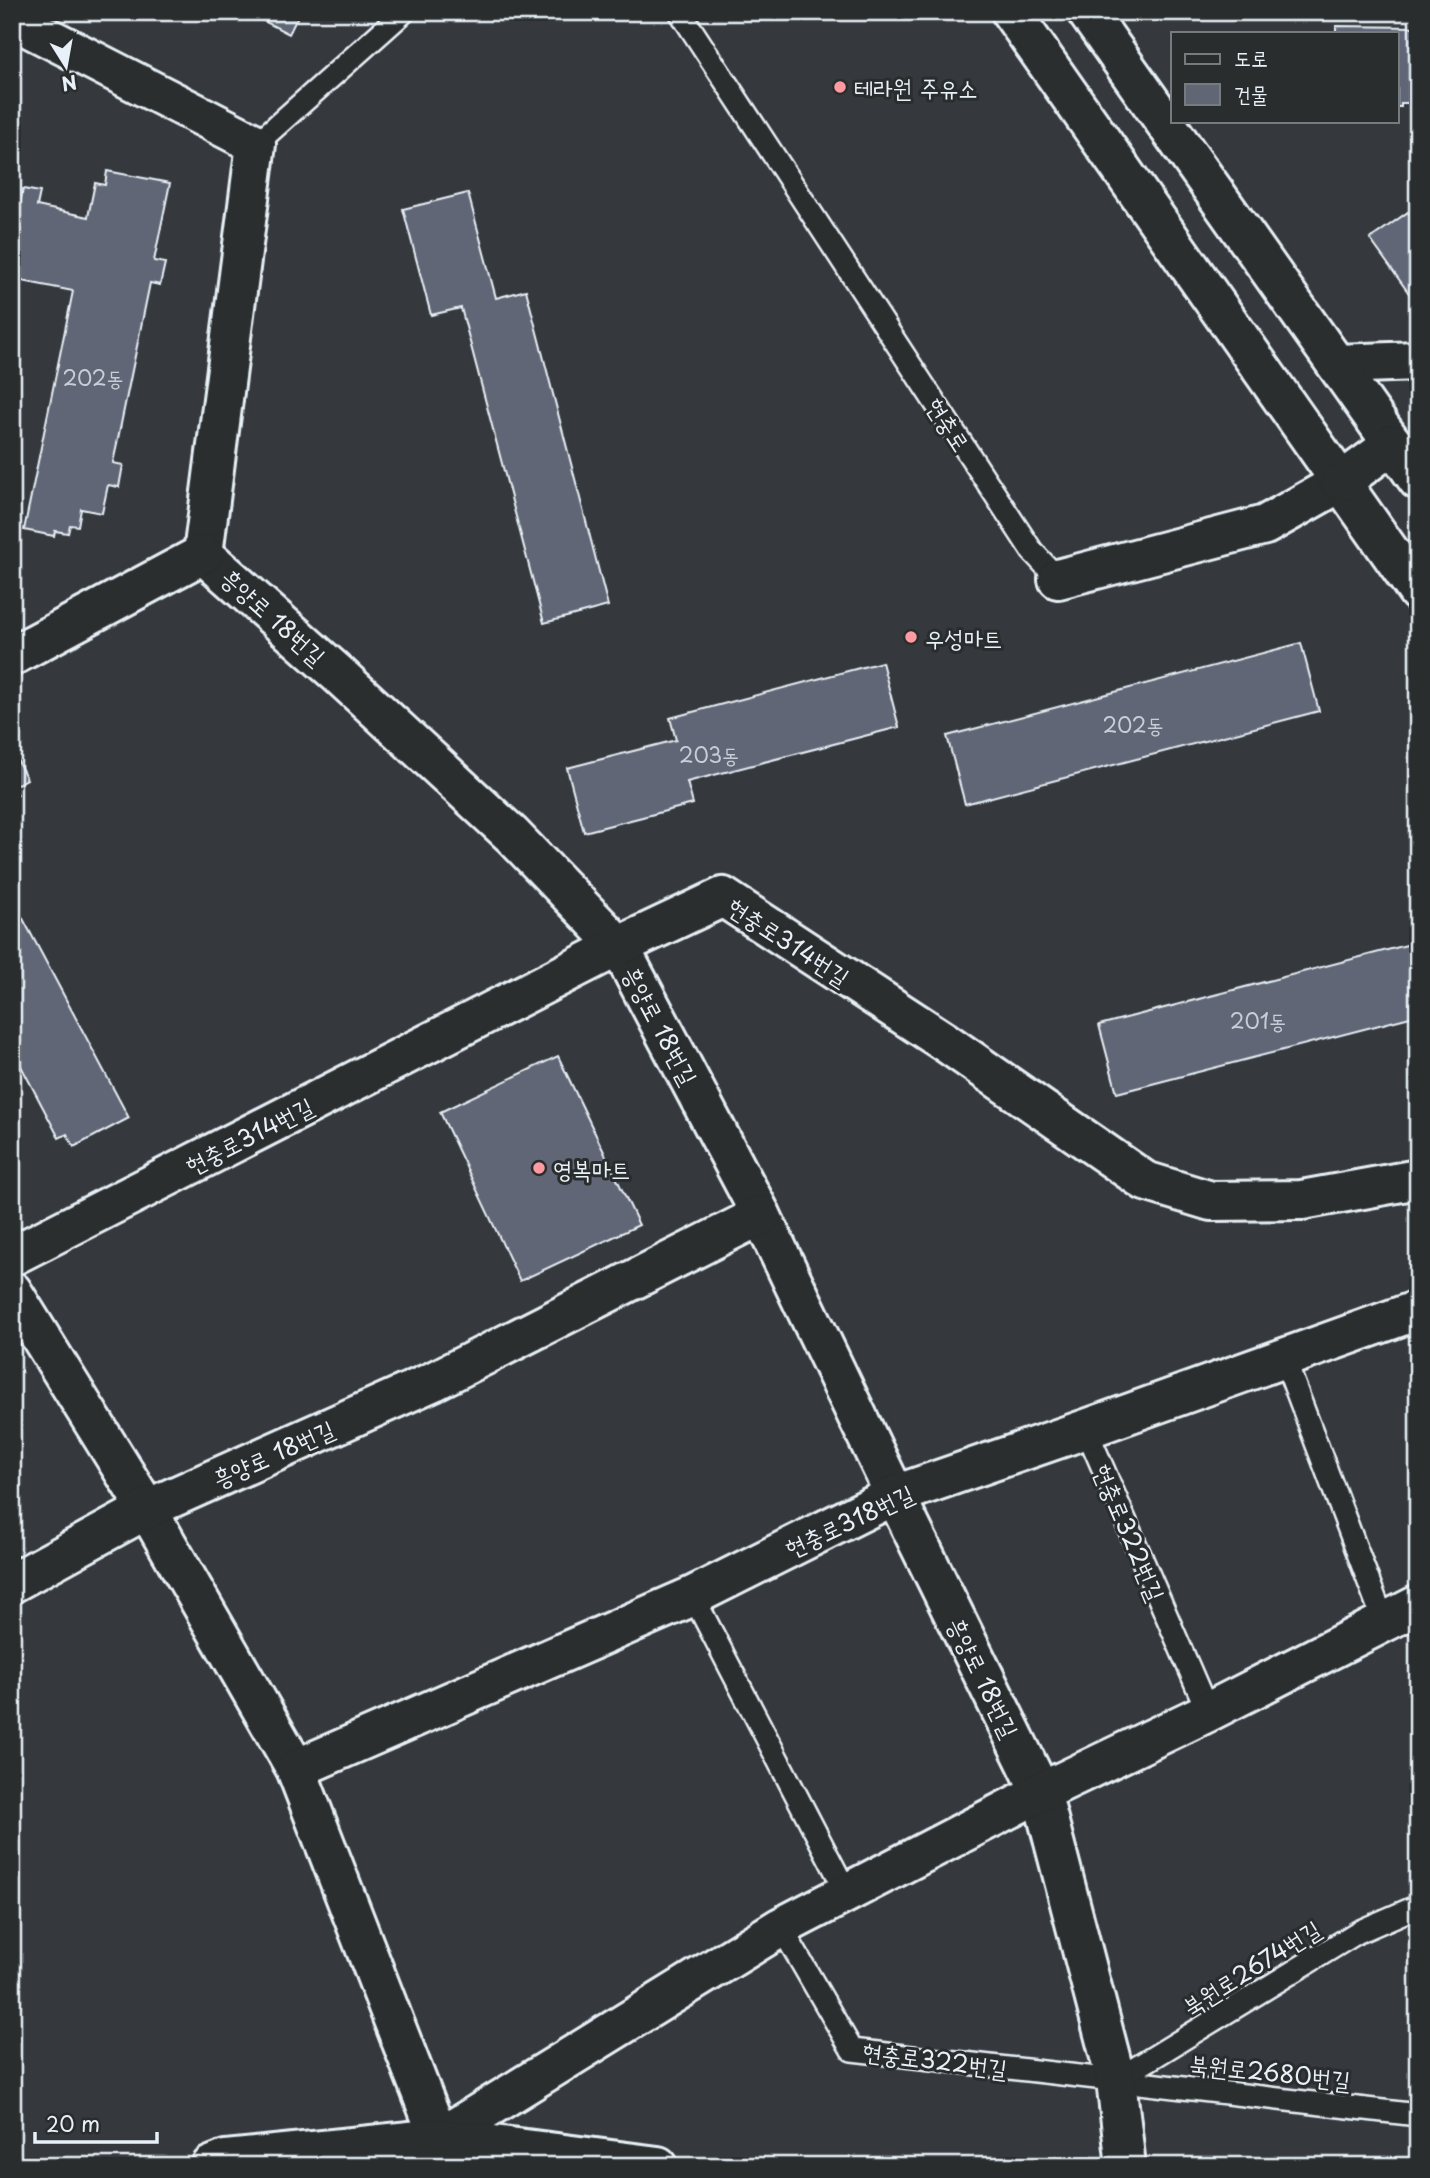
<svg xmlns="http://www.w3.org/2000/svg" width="1430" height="2178" font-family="'Playpen Sans','Poor Story',sans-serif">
	<rect width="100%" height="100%" fill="#35383c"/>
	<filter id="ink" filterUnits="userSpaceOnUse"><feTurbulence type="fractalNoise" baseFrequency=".0143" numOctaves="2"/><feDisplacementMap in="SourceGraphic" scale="14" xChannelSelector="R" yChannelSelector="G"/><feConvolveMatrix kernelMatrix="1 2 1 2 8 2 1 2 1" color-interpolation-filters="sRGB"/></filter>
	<g filter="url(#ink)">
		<!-- building -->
		<g fill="#616675" stroke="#e8f1f8" stroke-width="2">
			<polygon points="246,12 300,12 289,34"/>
			<polygon points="1336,26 1418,27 1418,110 1409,110 1409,103 1401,103 1401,107 1397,107 1397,33 1336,33"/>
			<polygon points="107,171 170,183 154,261 165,263 160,285 150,283 113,463 123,465 119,487 108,485 102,513 81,509 78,526 70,525 68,533 55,531 54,536 24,530 73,291 12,279 12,201 20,203 23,189 40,192 37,206 88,217 95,183 105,185"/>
			<polygon points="468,193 496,298 526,290 608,606 544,623 461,308 431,315 403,209"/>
			<polygon points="1408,212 1418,226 1418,306 1370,239"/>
			<polygon points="1301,643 1319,711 965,804 947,736"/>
			<polygon points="882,662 899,727 687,782 693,804 584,832 567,768 676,740 670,718"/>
			<polygon points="12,750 27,779 14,786 18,795 12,798"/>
			<polygon points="12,898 129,1118 74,1147 67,1134 59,1138 12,1049"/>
			<polygon points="1418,942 1418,1015 1117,1093 1099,1025"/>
			<polygon points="558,1056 639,1225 520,1281 440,1112"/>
		</g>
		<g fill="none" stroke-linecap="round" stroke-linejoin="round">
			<defs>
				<g id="service">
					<polyline points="680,12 1032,551 1058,579"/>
					<polyline points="256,144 404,12"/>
					<polyline points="1284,1358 1384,1622"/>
					<polyline points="1086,1429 1208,1712"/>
					<polyline points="693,1596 847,1893"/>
					<polyline points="781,1927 852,2050 1418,2115"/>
					<polyline points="1116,2080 1358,1932 1418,1906"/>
				</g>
				<g id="minor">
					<polyline points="12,19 256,144 203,554"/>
					<polyline points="1337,364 1418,361"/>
					<polyline points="203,554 338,674 512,835 619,946 761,1215 895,1495 1041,1792 1116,2080 1126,2166"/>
					<polyline points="1058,579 1265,525 1341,482"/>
					<polyline points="12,656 203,554"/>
					<polyline points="12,1256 619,946 723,897 945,1042 1145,1181 1211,1201 1302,1200 1418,1179"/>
					<polyline points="12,1291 147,1509 296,1769 439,2138 781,1927 1041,1792 1208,1712 1418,1605"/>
					<polyline points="12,1583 147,1509 434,1381 761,1215"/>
					<polyline points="296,1769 693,1596 895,1495 1086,1429 1418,1310"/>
				</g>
				<g id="tertiary">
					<polyline points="1011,12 1418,592"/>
					<polyline points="1087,12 1418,480"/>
					<polyline points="1341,482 1393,444"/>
					<polyline points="211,2166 226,2160 439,2138 658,2166"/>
				</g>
			</defs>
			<!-- service casing -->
			<use href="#service" stroke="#e8f1f8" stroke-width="26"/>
			<!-- minor casing -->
			<use href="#minor" stroke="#e8f1f8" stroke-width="44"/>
			<!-- tertiary casing -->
			<use href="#tertiary" stroke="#e8f1f8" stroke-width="44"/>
			<!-- service -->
			<use href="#service" stroke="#2a2d2e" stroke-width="21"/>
			<!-- minor -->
			<use href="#minor" stroke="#2a2d2e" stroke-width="38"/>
			<!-- tertiary -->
			<use href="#tertiary" stroke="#2a2d2e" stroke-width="38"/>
		</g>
	</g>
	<!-- markers -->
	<g fill="#ff9aa2" stroke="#2a2d2e" stroke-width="2.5">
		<circle cx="840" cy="87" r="7"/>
		<circle cx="911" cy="637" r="7"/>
		<circle cx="539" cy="1168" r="7"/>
	</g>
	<g text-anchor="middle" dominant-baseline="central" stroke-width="6" stroke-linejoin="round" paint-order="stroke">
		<!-- number labels -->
		<g font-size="21" fill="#c6ced7">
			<text x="93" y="377">202동</text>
			<text x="1133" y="724">202동</text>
			<text x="709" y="754">203동</text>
			<text x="1258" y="1020">201동</text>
		</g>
		<!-- poi labels -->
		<g font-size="24" fill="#e8f1f8" stroke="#2a2d2e" text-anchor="start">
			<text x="854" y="87">테라원 주유소</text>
			<text x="925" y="637">우성마트</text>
			<text x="553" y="1168">영복마트</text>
		</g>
		<!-- street labels -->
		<g font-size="24" fill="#e8f1f8" stroke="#2a2d2e">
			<text transform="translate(949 424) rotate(57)">현충로</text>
			<text transform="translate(274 616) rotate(42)">흥양로 18번길</text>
			<text transform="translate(789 941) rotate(33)">현충로314번길</text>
			<text transform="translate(661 1025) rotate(62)">흥양로 18번길</text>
			<text transform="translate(249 1135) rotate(-27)">현충로314번길</text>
			<text transform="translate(273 1453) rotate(-24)">흥양로 18번길</text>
			<text transform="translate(849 1520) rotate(-25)">현충로318번길</text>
			<text transform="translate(1130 1532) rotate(67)">현충로322번길</text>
			<text transform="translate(984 1677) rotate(64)">흥양로 18번길</text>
			<text transform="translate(1251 1967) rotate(-32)">북원로2674번길</text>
			<text transform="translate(935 2059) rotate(7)">현충로322번길</text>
			<text transform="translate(1270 2071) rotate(6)">북원로2680번길</text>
		</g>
	</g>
	<!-- margin -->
	<rect width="1430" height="2178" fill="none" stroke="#2a2d2e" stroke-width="42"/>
	<rect x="21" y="21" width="1388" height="2136" fill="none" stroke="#e8f1f8" stroke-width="2.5" filter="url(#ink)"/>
	<!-- legend -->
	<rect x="1171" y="32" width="228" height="91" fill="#2a2d2e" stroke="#767b7f" stroke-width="2"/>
	<rect x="1185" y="54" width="35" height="10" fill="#2a2d2e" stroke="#767b7f" stroke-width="2"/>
	<text x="1234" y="66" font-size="21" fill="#e8f1f8">도로</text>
	<rect x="1185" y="84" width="35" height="21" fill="#616675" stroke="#767b7f" stroke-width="2"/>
	<text x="1234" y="102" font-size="21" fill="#e8f1f8">건물</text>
	<!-- north arrow -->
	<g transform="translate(66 66) rotate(169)" stroke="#2a2d2e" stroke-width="5" paint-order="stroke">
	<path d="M0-5L12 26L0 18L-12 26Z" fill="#e8f1f8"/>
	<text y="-10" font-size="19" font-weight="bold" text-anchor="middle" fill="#e8f1f8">N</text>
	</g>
	<!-- scale -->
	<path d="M35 2132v10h122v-10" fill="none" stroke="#e8f1f8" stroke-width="3.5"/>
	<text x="46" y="2132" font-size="21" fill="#e8f1f8" stroke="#2a2d2e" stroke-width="5" paint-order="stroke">20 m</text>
</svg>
